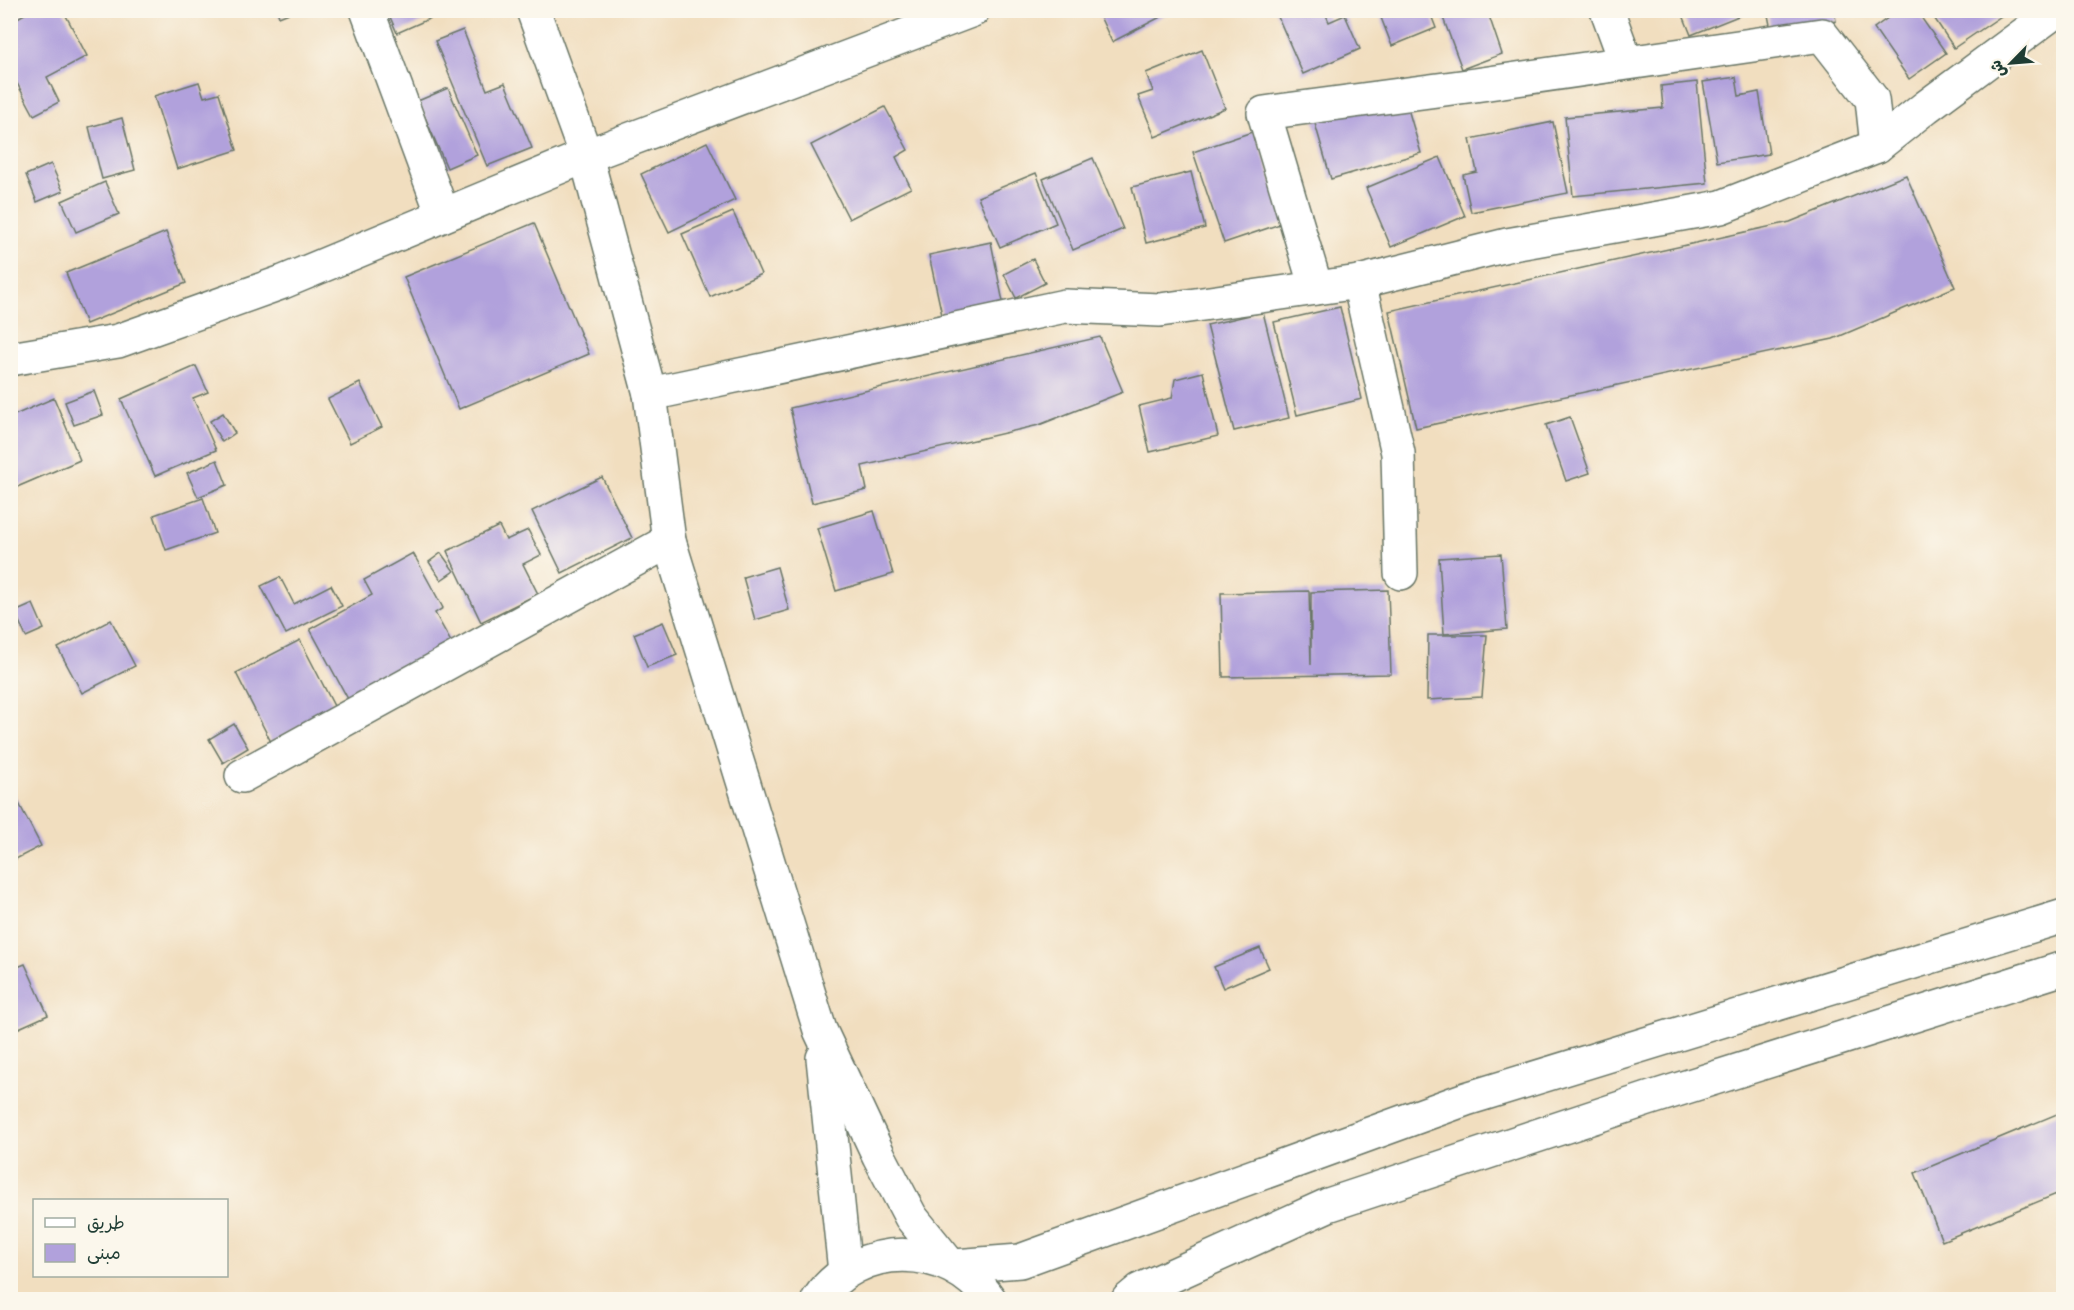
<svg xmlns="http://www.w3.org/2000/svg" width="2074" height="1310" font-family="Itim,'Playpen Sans Arabic',sans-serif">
	<rect width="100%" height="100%" fill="#fbf7ec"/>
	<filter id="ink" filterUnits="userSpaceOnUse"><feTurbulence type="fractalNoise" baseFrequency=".0167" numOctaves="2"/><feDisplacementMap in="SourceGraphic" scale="12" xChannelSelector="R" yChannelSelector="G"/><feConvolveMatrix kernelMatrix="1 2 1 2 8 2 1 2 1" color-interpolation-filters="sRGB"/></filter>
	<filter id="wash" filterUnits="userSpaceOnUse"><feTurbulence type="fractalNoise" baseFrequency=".008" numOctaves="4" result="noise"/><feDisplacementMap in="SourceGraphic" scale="24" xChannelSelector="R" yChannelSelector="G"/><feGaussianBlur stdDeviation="1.35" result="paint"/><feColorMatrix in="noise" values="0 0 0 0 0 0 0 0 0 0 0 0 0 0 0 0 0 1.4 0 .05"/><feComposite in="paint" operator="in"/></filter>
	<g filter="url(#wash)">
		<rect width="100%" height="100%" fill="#f1debf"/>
		<g id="blocks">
			<!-- building -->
			<g fill="#b1a1dc">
				<polygon points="32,10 63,10 87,56 47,77 59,102 34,115 10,70 10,22"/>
				<polygon points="277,10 294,10 294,11 279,17"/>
				<polygon points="387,10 449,10 397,33"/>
				<polygon points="1097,10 1174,10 1112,42"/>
				<polygon points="1275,10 1324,10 1329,22 1345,15 1360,49 1303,74"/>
				<polygon points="1378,10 1429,10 1436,28 1392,46"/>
				<polygon points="1456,10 1487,10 1502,54 1462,69 1442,15"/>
				<polygon points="1681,10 1751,10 1751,11 1691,35"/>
				<polygon points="1767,10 1834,10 1836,21 1772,35"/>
				<polygon points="1899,10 1916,10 1946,53 1909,79 1874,28"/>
				<polygon points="1929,10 2010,10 1954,48"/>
				<polygon points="463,30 487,90 505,83 532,148 487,166 435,41"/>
				<polygon points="1202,50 1225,108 1155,137 1138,96 1153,91 1146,73"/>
				<polygon points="1736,77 1739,96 1759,92 1769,154 1717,162 1703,82"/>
				<polygon points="199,82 204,97 219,93 237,150 177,169 154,96"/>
				<polygon points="1697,82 1707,183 1573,196 1565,117 1663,108 1661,86"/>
				<polygon points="448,88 477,155 447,168 418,101"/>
				<polygon points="1404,95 1421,153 1331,179 1314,120"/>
				<polygon points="885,107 908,150 896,157 911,188 849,219 811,145"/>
				<polygon points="122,118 135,170 102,179 89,127"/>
				<polygon points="1553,122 1568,193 1471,212 1463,175 1477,172 1470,139"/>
				<polygon points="1255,131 1286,222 1224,243 1193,152"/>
				<polygon points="707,142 735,200 669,232 641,174"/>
				<polygon points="1440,157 1465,216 1391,247 1366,188"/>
				<polygon points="1093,158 1123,229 1073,250 1043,179"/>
				<polygon points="51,164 63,191 37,202 26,175"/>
				<polygon points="1191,172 1205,228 1146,243 1132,187"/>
				<polygon points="1036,173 1056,223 1000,247 978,197"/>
				<polygon points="1906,175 1955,287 1833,339 1416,428 1389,311 1790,222"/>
				<polygon points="105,182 119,214 76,232 62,201"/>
				<polygon points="733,212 761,274 710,297 682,234"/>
				<polygon points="534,223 589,354 459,409 404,277"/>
				<polygon points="166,232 186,283 86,324 66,273"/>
				<polygon points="991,242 1003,302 942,315 929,255"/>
				<polygon points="1033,259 1045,283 1016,298 1004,274"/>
				<polygon points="1340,307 1362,399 1297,415 1274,322"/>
				<polygon points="1263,312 1289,418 1234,431 1207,325"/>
				<polygon points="1100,337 1123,392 1039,425 862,466 867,490 812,503 790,408"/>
				<polygon points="196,366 208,392 193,398 216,450 155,476 121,399"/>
				<polygon points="1203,372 1218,436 1150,452 1139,406 1172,398 1175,379"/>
				<polygon points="360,383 382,427 350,443 328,399"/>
				<polygon points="94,391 103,415 74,425 65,402"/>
				<polygon points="54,398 80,460 10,490 10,417"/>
				<polygon points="223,413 235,433 222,442 210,421"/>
				<polygon points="1570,417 1590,473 1566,481 1546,425"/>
				<polygon points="217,460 227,485 198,497 187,473"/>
				<polygon points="602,477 632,538 562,573 532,511"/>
				<polygon points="203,498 215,533 166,550 154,515"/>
				<polygon points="874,511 893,574 836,591 817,528"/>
				<polygon points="499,526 506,540 528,530 541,555 523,564 538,594 481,622 447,551"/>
				<polygon points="413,553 443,608 435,613 451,642 348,699 310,629 372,595 364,580"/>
				<polygon points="441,553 454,571 441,580 429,562"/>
				<polygon points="1501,554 1507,629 1444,634 1439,558"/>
				<polygon points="777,567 789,610 755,620 743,577"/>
				<polygon points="280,577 294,604 331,585 342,606 286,634 261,586"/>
				<polygon points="1388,590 1391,674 1223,677 1221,593 1309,591 1311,665 1311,592"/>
				<polygon points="33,604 44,629 26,637 15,612"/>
				<polygon points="111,620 135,666 82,693 58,648"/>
				<polygon points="663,622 677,655 647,667 634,634"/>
				<polygon points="1428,635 1487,635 1482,697 1427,700"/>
				<polygon points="300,640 335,708 271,742 236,673"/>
				<polygon points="234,724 248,748 223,763 209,739"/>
				<polygon points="10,786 41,846 10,862"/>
				<polygon points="1260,948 1269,968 1223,988 1214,967"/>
				<polygon points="25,964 48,1015 10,1032 10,970"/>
				<polygon points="2064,1111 2064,1191 1942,1241 1915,1173"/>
			</g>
		</g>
	</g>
	<g filter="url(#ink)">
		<use href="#blocks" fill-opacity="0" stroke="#687565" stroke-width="1.5"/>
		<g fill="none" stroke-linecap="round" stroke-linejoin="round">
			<defs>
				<g id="minor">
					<polyline points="367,10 443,215"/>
					<polyline points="533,10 586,156"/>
					<polyline points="1607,10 1626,62"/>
					<polyline points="1359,282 1398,453 1401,573"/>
					<polyline points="1316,288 1264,113 1475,85 1822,35 1872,99 1877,146"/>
					<polyline points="650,394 1065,306 1160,310 1359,282 1507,245 1721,207 1877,146 1926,107 2057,10"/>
					<polyline points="242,776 669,541"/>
				</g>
				<g id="tertiary">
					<polyline points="10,359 118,341 283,282 586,156"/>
					<polyline points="823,1058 845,1272"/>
					<polyline points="950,1265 911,1217 879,1156 820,1030 669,541 650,394 586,156 973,10"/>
				</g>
				<g id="trunk">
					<polyline points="954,1266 1020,1261 1466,1099 2064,916"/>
					<path d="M818,1300C857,1240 950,1241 990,1300"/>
					<polyline points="1128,1300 1140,1290 1328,1205 1648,1099 2064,968"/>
				</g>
			</defs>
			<!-- minor casing -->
			<use href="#minor" stroke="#687565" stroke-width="36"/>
			<!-- tertiary casing -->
			<use href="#tertiary" stroke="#687565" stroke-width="36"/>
			<!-- trunk casing -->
			<use href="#trunk" stroke="#687565" stroke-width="36"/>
			<!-- minor -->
			<use href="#minor" stroke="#fff" stroke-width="33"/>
			<!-- tertiary -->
			<use href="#tertiary" stroke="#fff" stroke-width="33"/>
			<!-- trunk -->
			<use href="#trunk" stroke="#fff" stroke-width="33"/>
		</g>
	</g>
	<!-- margin -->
	<rect width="2074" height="1310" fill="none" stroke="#fbf7ec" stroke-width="36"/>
	<!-- legend -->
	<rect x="33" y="1199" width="195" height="78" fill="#fbf7ec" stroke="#a3ada2" stroke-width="1.5"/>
	<rect x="45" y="1218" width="30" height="9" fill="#ffffff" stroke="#a3ada2" stroke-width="1.5"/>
	<text x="87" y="1229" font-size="18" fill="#1f3d34">طريق</text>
	<rect x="45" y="1244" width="30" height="18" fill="#b1a1dc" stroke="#a3ada2" stroke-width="1.5"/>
	<text x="87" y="1259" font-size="18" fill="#1f3d34">مبنى</text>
	<!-- north arrow -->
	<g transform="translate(2011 63) rotate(245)" stroke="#fbf7ec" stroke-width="4.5" paint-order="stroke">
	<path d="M0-4.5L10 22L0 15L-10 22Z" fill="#1f3d34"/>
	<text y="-9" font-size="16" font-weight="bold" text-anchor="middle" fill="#1f3d34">ش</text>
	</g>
</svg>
